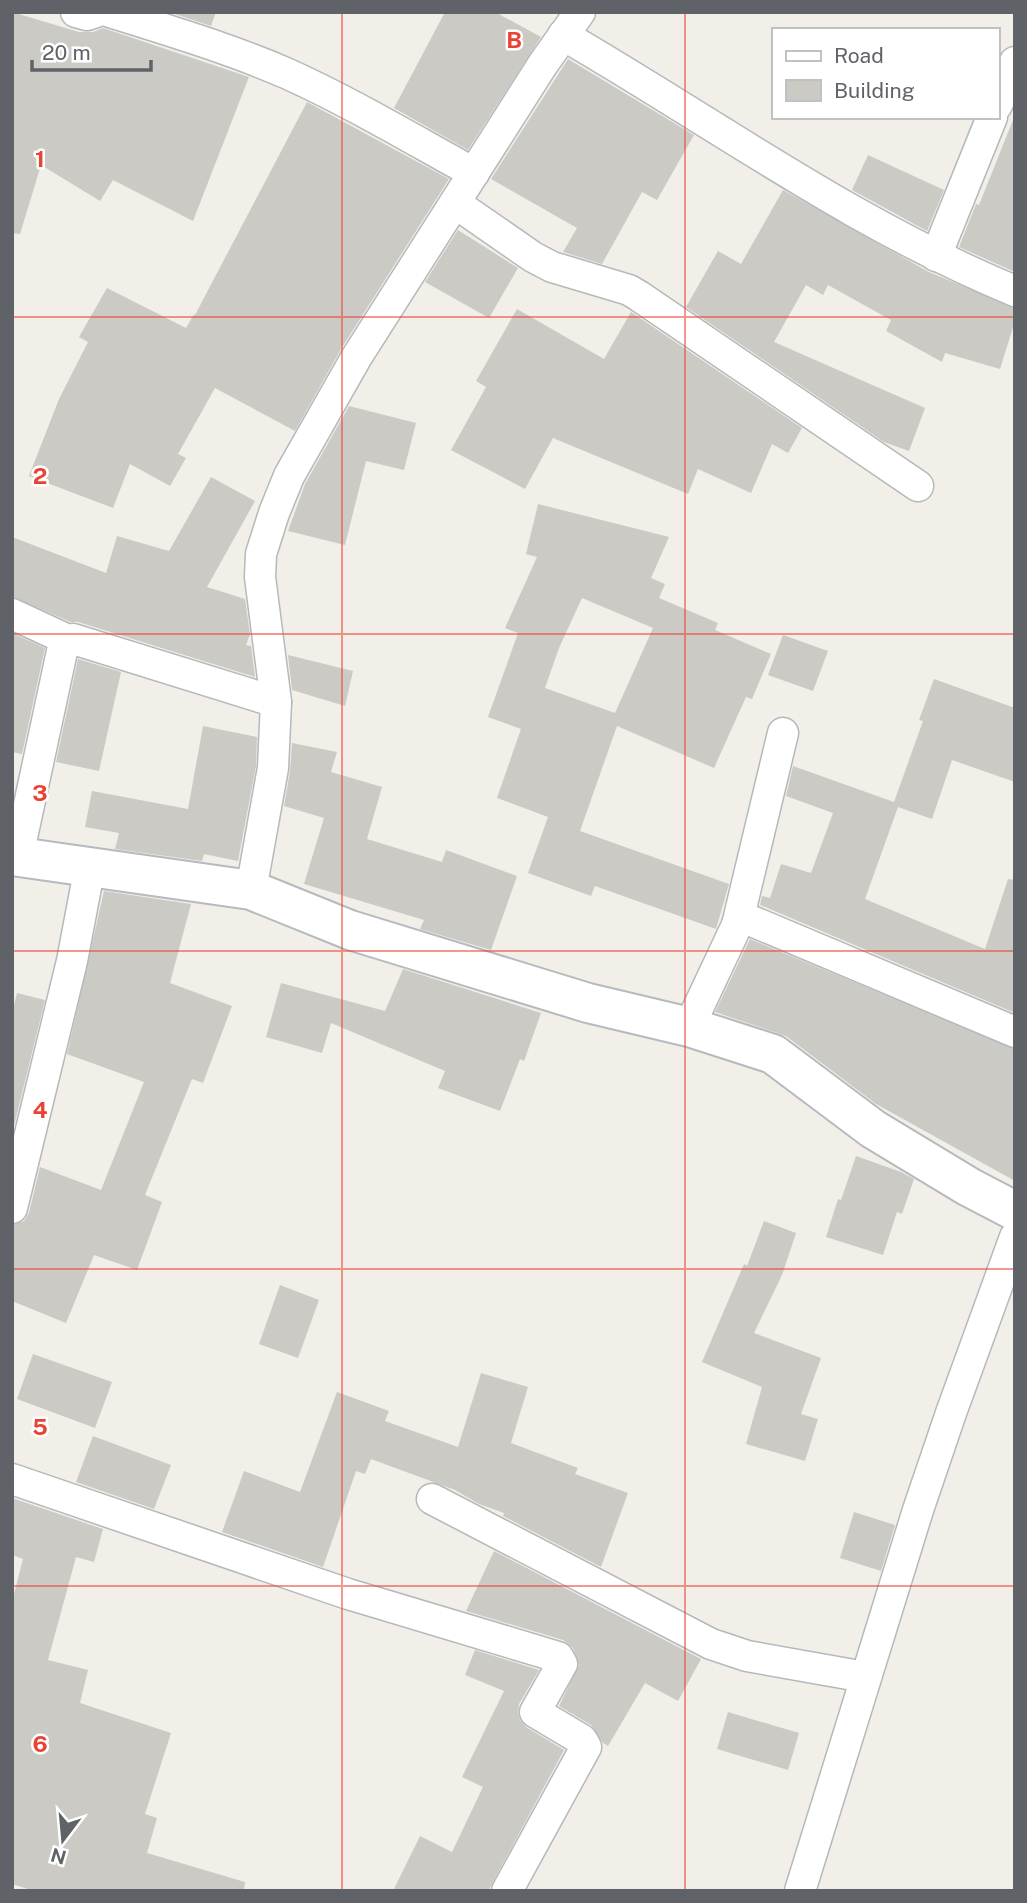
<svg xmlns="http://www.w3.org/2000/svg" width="1027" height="1903" font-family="'Public Sans',sans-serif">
	<rect width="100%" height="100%" fill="#f1efe8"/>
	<!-- building -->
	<g fill="#cccac5" fill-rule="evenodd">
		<polygon points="12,12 79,32 93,32 103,28 249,77 193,221 113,180 100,201 41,165 20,234 12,233"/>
		<polygon points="169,12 216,12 211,26"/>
		<polygon points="445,12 495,12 541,37 468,150 394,108"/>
		<polygon points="568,59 694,135 657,200 642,192 602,264 563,252 577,228 491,179"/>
		<polygon points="307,102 449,179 341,349 295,431 215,388 178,454 186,458 170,486 130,464 113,508 29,476 59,399 88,342 79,337 107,288 186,328 194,314 195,315"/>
		<polygon points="1013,120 1015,120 1015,272 959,247 976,204 979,205"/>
		<polygon points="868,155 944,190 927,231 852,190"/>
		<polygon points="783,190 929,272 1015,308 1015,321 1000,369 945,353 942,362 886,331 891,320 828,285 823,295 806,285 774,342 925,408 909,451 884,442 686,307 718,251 741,264"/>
		<polygon points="458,230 518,268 489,318 425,282"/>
		<polygon points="517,309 604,359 631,312 802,428 788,453 772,444 751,493 698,469 688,494 553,438 525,489 451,450 486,387 476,381"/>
		<polygon points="349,406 416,423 404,470 366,461 345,545 288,531 305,484"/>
		<polygon points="211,477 255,501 207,587 245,599 250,634 246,645 251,646 255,677 78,622 71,622 12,597 12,537 106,573 117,536 169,551"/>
		<path d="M538,504L669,537L651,578L665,584L659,598L718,623L715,630L771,654L752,699L746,697L714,768L617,726L580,831L729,884L716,929L595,886L591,896L528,873L548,817L497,798L521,729L488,717L518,633L505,628L537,557L526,554ZM582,598L653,628L615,713L545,688L559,648Z"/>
		<polygon points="12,633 45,648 22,754 12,752"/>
		<polygon points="783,635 828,651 813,691 768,675"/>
		<polygon points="288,655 353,671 345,706 292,690"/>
		<polygon points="78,659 121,672 99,771 56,762"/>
		<polygon points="934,679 1015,708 1015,782 952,760 932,819 898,807 865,899 985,949 1008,879 1015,880 1015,1013 760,905 762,896 770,898 781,864 811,873 833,813 786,796 793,766 894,802 923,721 919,720"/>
		<polygon points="203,726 257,737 256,766 238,861 204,854 202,861 115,849 119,833 85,827 92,791 188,809"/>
		<polygon points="292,743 337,752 331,772 382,787 367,839 442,862 446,850 517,876 491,950 420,929 424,920 304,884 324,818 284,806 290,771"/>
		<polygon points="104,891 191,904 170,983 232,1006 203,1083 192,1079 145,1195 162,1202 137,1270 94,1255 66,1323 12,1301 12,1225 24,1221 29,1213 40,1167 101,1190 144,1082 67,1054"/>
		<polygon points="750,939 1015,1049 1015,1181 876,1104 786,1036 715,1012"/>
		<polygon points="403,969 541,1013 524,1061 520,1059 500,1111 438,1088 445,1071 331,1023 322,1053 266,1037 281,983 385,1011"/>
		<polygon points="17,993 45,1000 13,1130 12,1013"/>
		<polygon points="856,1156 901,1172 914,1179 902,1214 897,1212 883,1255 826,1237 838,1199 841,1200"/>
		<polygon points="764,1221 796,1233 782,1275 754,1333 821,1358 801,1414 818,1419 805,1461 746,1444 762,1387 702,1362 744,1264 747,1266"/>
		<polygon points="280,1285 319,1300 298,1358 259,1344"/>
		<polygon points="33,1354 112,1382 95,1428 17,1399"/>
		<polygon points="481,1373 528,1387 511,1443 578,1468 575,1474 628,1493 601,1567 503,1516 504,1513 479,1504 455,1490 371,1459 365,1474 356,1471 323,1567 222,1532 244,1471 300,1492 337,1392 389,1411 385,1421 458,1447"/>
		<polygon points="93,1436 171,1465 154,1509 76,1482"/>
		<polygon points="12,1498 103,1529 94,1562 76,1557 48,1660 88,1670 80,1703 171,1733 145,1814 157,1818 147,1853 245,1882 244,1891 34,1891 12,1884 12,1602 23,1559 12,1555"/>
		<polygon points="854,1512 895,1525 881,1571 840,1558"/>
		<polygon points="494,1551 701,1659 678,1701 645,1683 608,1746 603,1743 591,1725 559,1706 579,1665 573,1648 563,1640 466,1611"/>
		<polygon points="475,1650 539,1670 519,1704 518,1713 520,1720 526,1727 564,1750 488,1891 393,1891 420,1836 452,1852 483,1787 462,1777 504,1691 465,1675"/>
		<polygon points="728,1712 799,1733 788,1770 717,1749"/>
	</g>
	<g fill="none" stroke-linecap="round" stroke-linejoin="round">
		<defs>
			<g id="street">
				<polyline points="76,12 87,15 96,12"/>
				<path d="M110,12C170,31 231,49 288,74C352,103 412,139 474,173"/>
				<path d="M563,35C713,122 854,225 1015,291"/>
				<polyline points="997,105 1015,62"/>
				<polyline points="455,203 533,257 552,267 629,290 639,296 918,486"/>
				<polyline points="936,256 992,117"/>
				<polyline points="12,614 68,640"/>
				<polyline points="18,856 64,642 73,639 276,702"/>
				<polyline points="251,890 273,768 276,702 260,577 261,554 274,513 289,476 356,358 543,64 580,12"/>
				<polyline points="737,925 783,733"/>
				<polyline points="689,1027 737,925 747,919 1015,1032"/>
				<polyline points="12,1208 72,961 90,866"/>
				<polyline points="12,1479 348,1594 558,1657 562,1664 535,1712 582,1740 586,1747 507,1891"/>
				<polyline points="432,1499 711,1644 747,1656 865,1677"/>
				<polyline points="800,1891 918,1510 951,1413 1015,1237"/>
			</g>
			<polyline id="secondary" points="12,856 251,890 350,930 588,1003 689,1027 773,1054 873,1129 969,1187 1015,1211"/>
		</defs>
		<!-- street casing -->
		<use href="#street" stroke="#b5b8bc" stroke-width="33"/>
		<!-- secondary casing -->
		<use href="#secondary" stroke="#b6babf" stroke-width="42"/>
		<!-- street -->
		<use href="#street" stroke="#fff" stroke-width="30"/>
		<!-- secondary -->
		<use href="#secondary" stroke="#fff" stroke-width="38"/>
	</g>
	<!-- grid -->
	<path fill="none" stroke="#ea4335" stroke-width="2" stroke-opacity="0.55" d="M342,12V1891M685,12V1891M12,317H1015M12,634H1015M12,951H1015M12,1269H1015M12,1586H1015"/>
	<g font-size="23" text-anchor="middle" font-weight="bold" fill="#ea4335" stroke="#fff" stroke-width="5" stroke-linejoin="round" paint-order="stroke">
		<text x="514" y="48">B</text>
		<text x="40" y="167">1</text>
		<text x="40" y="484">2</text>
		<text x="40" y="801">3</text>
		<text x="40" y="1118">4</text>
		<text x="40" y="1435">5</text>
		<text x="40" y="1752">6</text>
	</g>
	<!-- border -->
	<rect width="1027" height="1903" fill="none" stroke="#5f6368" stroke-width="28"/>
	<!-- legend -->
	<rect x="772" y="28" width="228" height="91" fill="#ffffff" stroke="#bfc1c3" stroke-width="2"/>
	<rect x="786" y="51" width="35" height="10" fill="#ffffff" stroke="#bfc1c3" stroke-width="2"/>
	<text x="834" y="63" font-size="21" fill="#5f6368">Road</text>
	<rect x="786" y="80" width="35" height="21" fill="#cccac5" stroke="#bfc1c3" stroke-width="2"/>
	<text x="834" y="98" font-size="21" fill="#5f6368">Building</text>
	<!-- north arrow -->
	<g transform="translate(63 1840) rotate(196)" stroke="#ffffff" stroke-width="5" paint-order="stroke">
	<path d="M0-5L12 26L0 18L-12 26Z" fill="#5f6368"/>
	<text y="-10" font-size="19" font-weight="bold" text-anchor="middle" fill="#5f6368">N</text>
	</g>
	<!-- scale -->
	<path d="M32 60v10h119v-10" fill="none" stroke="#5f6368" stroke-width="3.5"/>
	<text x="42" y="60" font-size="21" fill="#5f6368" stroke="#ffffff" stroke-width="5" paint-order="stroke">20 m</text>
</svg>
